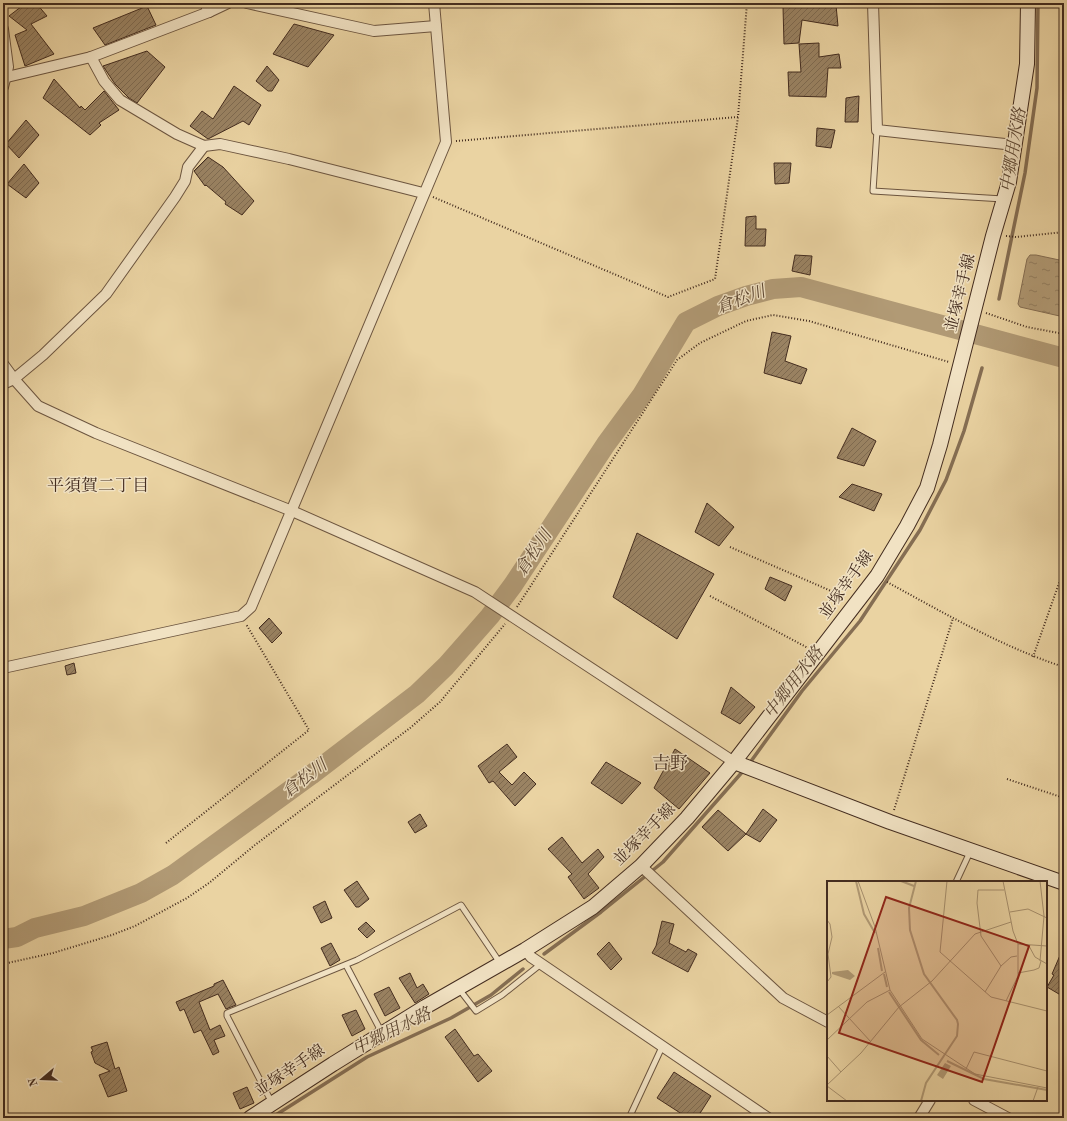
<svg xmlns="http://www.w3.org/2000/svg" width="1067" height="1121" font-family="'Old Standard TT','Noto Serif JP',serif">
	<defs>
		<pattern id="water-ripples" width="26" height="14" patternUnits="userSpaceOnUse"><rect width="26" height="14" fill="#b19a75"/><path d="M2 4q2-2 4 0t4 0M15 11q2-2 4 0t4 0" fill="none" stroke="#927e5f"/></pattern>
		<pattern id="building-hatch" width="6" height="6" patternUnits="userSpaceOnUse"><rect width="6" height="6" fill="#9a8363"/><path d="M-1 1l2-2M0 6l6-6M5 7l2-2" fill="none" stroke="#7f6b51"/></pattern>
	</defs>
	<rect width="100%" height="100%" fill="#ead3a2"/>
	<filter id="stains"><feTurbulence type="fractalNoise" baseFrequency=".005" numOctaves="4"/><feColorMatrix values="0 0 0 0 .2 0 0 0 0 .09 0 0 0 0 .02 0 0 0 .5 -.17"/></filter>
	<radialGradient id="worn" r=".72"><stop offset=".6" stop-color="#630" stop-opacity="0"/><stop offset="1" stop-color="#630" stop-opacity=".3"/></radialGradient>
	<!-- water -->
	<polygon fill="url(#water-ripples)" stroke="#856e53" points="1030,255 1036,255 1064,261 1064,317 1020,307 1018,304 1027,259"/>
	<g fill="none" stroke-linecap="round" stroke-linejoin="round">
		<!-- stream -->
		<g stroke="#856e53" stroke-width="3.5">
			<polyline points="999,299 1025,173 1037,88 1038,3"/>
			<polyline points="749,764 802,691 860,621 920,530 946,480 964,431 982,368"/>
			<polyline points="544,954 601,912 663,862 744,770"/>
			<polyline points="271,1118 367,1057 451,1018 491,995 523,969"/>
		</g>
		<!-- river -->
		<polyline stroke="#b19a75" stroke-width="20" points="3,939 17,937 35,928 84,916 141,893 173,875 311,775 417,694 446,666 490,616 513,585 606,444 642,395 686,322 718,306 746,296 773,289 801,287 1064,358"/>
	</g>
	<!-- building -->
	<g fill="url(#building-hatch)" stroke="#432c1f">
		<polygon points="26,3 36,3 47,16 31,24 54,54 25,66 15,35 27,30 9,16"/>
		<polygon points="836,5 838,26 802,20 799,43 784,44 783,7"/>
		<polygon points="147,6 156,25 105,45 93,28"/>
		<polygon points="294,24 334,35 308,67 273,54"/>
		<polygon points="819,43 819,57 839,54 841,68 828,68 826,97 789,96 788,72 801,72 799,44"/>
		<polygon points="147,51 165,67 137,103 129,98 115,84 103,66"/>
		<polygon points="267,66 279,80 272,91 268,91 256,81"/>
		<polygon points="54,79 80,108 81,106 85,110 104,91 119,110 99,123 101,125 90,135 43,98"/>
		<polygon points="234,86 261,105 249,125 243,121 208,139 190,126 202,111 213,119"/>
		<polygon points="859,96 858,122 845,122 846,98"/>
		<polygon points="26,120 39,135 19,158 6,144"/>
		<polygon points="817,128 835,130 831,148 816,146"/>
		<polygon points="208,157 223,167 254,201 242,215 225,204 226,202 206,185 205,186 194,171"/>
		<polygon points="774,163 791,163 789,183 775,184"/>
		<polygon points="24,164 39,183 26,198 7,184"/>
		<polygon points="756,216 756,229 766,229 765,246 745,246 746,217"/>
		<polygon points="795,255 812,256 810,275 792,271"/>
		<polygon points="772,332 791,336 785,361 807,369 801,384 764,373"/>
		<polygon points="852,428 876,441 864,466 837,458"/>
		<polygon points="852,484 882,494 874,511 839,497"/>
		<polygon points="707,503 734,527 719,546 695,532"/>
		<polygon points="637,533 714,574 677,639 613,597"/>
		<polygon points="770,577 792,586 785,601 765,589"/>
		<polygon points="269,618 282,633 272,643 259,628"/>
		<polygon points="74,663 76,673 67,675 65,666"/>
		<polygon points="731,687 755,707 740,724 721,713"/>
		<polygon points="507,744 517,757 499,772 512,785 524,772 536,784 515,806 493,781 489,783 478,766"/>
		<polygon points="675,749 710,773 679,809 654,788"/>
		<polygon points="606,762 641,783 622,804 591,783"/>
		<polygon points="763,809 777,820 760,842 746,834"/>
		<polygon points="718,810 746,834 728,851 702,827"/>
		<polygon points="420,814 427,826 415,833 408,822"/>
		<polygon points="562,837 582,863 598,849 604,857 588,874 599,888 584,899 568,877 572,874 548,849"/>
		<polygon points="357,881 369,899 359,907 356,907 344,890"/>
		<polygon points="325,901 332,918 321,923 313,907"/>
		<polygon points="662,921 674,924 669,943 686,952 688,949 697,954 688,972 652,953 656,946"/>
		<polygon points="366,922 375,931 367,938 358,929"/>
		<polygon points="609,942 622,959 611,970 597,954"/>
		<polygon points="331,943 340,960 330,966 321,948"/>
		<polygon points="1064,946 1064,997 1047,987 1054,975 1052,974"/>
		<polygon points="410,973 417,988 423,984 429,994 415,1003 399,978"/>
		<polygon points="223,980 236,1005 226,1009 218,994 199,1002 210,1030 220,1025 225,1036 214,1040 219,1052 213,1055 201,1030 194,1033 184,1009 180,1011 176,1002 214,986 214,984"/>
		<polygon points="389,987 400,1008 385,1016 374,994"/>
		<polygon points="356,1010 365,1029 352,1036 342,1015"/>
		<polygon points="455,1029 474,1056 478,1054 492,1071 478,1082 445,1037"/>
		<polygon points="107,1042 115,1069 119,1067 127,1091 108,1097 99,1075 110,1071 95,1063 91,1052 93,1051 91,1047"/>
		<polygon points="674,1072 711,1096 697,1118 688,1118 657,1098"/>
		<polygon points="247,1087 254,1103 240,1109 233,1093"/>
	</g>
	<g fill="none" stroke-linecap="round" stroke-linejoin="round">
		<defs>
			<g id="lane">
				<polyline points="877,130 873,191 1003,199"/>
				<polyline points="956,882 970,852"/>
				<polyline points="346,965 382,1033"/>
				<polyline points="459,989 476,1011 502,995 541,964"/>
				<polyline points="272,1103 227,1016 227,1013 357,960 461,905 500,963"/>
				<polyline points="629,1118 662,1047"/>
			</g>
			<g id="street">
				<polyline points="205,3 209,12"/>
				<polyline points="247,3 374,31 436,26"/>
				<polyline points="873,3 877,130 1014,145"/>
				<polyline points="3,29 8,67 3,87"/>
				<polyline points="91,57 104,81 120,100 177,134 204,146 220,144 289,159 423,193"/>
				<polyline points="7,77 91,57 209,12 228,3"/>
				<polyline points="3,364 14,379 38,406 96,433 292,511 475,592 734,762"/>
				<polyline points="3,384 14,379 43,355 106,294 175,197 185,181 188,167 204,146"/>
				<polyline points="3,668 241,616 251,607 446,142 434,3"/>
				<polyline points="641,866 783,998 828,1022"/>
				<polyline points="525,950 531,957 768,1118"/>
				<polyline points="974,1100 1008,1118"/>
				<polyline points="919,1118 930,1100"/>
			</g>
			<g id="secondary">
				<polyline points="734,762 890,822 1064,883"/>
				<polyline points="250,1118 333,1064 425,1007 525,950 593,907 641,866 687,818 734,762 877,576 907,526 927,488 940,445 993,236 1009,182 1027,64 1028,3"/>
			</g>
		</defs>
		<!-- lane casing -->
		<use href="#lane" stroke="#6d5640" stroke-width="7"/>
		<!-- street casing -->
		<use href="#street" stroke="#6d5640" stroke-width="12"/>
		<!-- secondary casing -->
		<use href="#secondary" stroke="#432c1f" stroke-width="16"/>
		<!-- path -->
		<g stroke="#432c1f" stroke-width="2" stroke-dasharray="1 2" stroke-linecap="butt">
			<polyline points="456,141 738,117 747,3"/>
			<polyline points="433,197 668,297 715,279 738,117"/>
			<polyline points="1006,236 1016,237 1064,232"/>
			<polyline points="986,313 1027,327 1064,334"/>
			<polyline points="730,547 845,597"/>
			<path d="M887,582C944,613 1002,647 1064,667"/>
			<polyline points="710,596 808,648"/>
			<polyline points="517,607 677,360 700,343 746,321 773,315 809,321 949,362"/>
			<polyline points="1033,657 1064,569"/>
			<polyline points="1007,779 1064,798"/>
			<polyline points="894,810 953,618"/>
			<polyline points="166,843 309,730 246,624"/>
			<polyline points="3,964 53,953 112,935 135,926 187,898 209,883 255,845 410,728 440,702 505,624"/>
		</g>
		<!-- lane -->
		<use href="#lane" stroke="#f1e2c3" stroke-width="5"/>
		<!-- street -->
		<use href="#street" stroke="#f1e2c3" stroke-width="10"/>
		<!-- secondary -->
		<use href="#secondary" stroke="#f1e2c3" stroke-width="14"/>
	</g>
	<g text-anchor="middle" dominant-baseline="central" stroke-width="3" stroke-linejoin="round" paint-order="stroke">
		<!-- street labels -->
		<g font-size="16" fill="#432c1f" stroke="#f1e2c3">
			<text transform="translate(961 293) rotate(-76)">並塚幸手線</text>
			<text transform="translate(847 585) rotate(-54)">並塚幸手線</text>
			<text transform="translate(645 835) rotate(-45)">並塚幸手線</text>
			<text transform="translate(290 1071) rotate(-33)">並塚幸手線</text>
		</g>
		<!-- water labels -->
		<g font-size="17" font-style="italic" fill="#5e4834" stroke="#f1e2c3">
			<text transform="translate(1014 150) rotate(-81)">中郷用水路</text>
			<text transform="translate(741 300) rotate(-20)">倉松川</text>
			<text transform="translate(534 553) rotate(-56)">倉松川</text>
			<text transform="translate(794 683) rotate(-52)">中郷用水路</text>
			<text transform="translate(305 779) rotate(-37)">倉松川</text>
			<text transform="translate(392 1032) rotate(-26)">中郷用水路</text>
		</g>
		<!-- neighbourhood labels -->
		<g font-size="17" fill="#432c1f" stroke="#f1e2c3">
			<text x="98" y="486">平須賀二丁目</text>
		</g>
		<!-- quarter labels -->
		<g font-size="18" fill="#432c1f" stroke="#f1e2c3">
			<text x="670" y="764">吉野</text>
		</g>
	</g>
	<!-- overview -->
	<g transform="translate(827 881)">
		<rect width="220" height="220" fill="#ead3a2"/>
		<path d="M21,89L28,95L23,99L5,93V91ZM118,182L124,185L116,198L110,194Z" fill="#b19a75"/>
		<path fill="none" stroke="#b19a75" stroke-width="2" d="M29,0L37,33L48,52M74,0L87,5M89,0L82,27L83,49L97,93L130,139L131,143L130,155L99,202L94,220M51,67L55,90M57,93L60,106M62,111L94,159L112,174M120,180L157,198L220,209"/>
		<path fill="none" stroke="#a7906e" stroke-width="1" d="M31,0L48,46L63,109L95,158L148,193L220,207M120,0L113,71L164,116L220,130M176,0L186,50L191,63V95L179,120M183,31L201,28L220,37M0,39L3,43L5,56L1,73L4,96L0,101M191,63L220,65M202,65L208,76L220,83M213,80L217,35L213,0M174,85L154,55L150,22L151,9H177M191,92L207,89L212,87L214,80M158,111L174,85L184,76L190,75M11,125L44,161M0,134L58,91M0,159L40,121L63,109M0,175L14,191M139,188L147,171L220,190M0,204L34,172L72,126L105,100L148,53L184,41M0,205L20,220M206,220L211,206"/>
		<path fill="#8f2418" fill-opacity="0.15" stroke="#8f2418" stroke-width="2" d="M59,16L202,65L155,201L12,152Z"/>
		<rect width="220" height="220" fill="none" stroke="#432c1f" stroke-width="2"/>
	</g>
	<!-- margin -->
	<rect width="1067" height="1121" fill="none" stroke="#ead3a2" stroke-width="16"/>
	<rect x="4" y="4" width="1059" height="1113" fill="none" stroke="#432c1f" stroke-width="2"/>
	<rect x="8" y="8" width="1051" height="1105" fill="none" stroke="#432c1f"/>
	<!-- north arrow -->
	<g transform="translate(42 1079) rotate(251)" stroke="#f1e2c3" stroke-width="3" paint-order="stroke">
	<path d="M0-3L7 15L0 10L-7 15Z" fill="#432c1f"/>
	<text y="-6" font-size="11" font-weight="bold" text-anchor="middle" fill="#432c1f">N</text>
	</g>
	<rect width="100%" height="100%" filter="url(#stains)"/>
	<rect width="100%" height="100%" fill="url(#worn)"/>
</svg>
